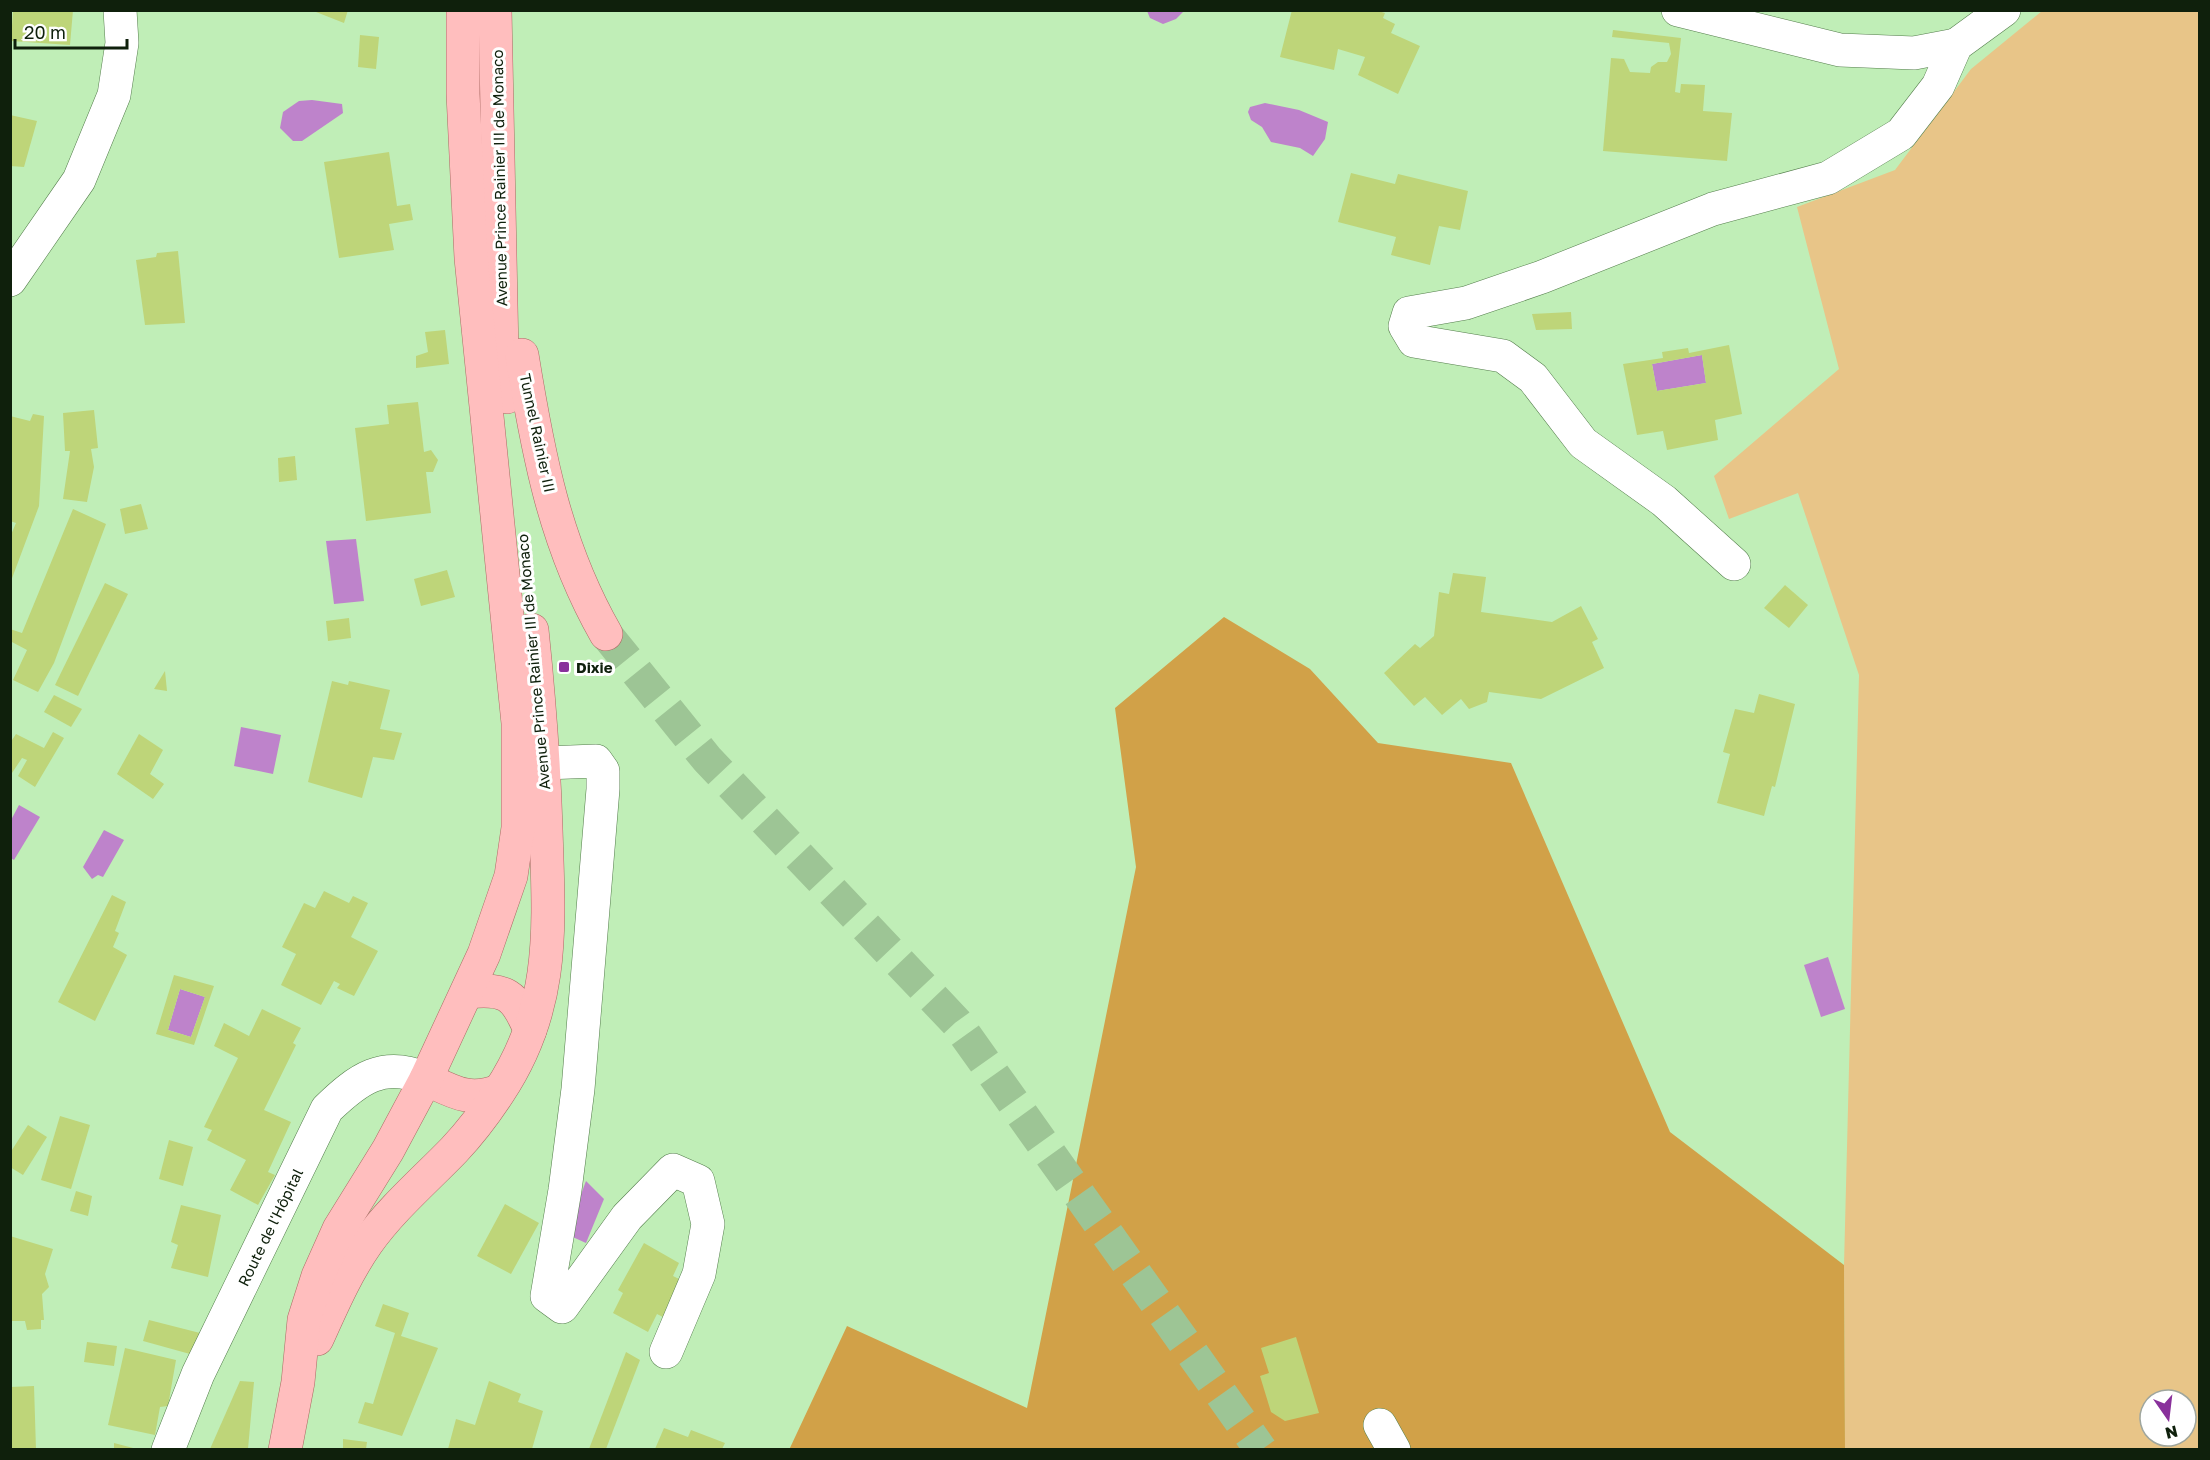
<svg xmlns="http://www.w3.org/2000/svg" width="2210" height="1460" font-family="'Golos Text',sans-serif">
	<rect width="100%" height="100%" fill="#c0eeb7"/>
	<!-- green -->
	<path fill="#e8c588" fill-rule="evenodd" d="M2042,11H2199V1449H1845L1844,1265L1859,675L1798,493L1729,519L1714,476L1839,369L1797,207L1895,170L1971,69ZM2150,1400H2186V1436H2150Z"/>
	<!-- forest -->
	<polygon fill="#d1a148" points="1224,617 1310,669 1378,743 1511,763 1670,1132 1844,1265 1845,1449 789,1450 847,1326 1027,1408 1136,867 1115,708"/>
	<!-- water -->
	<g fill="#be83cb">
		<polygon points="1147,11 1147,10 1184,11 1176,19 1163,24 1150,18"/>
		<polygon points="312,100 342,104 343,113 302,141 293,141 280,128 283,112 299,101"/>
		<polygon points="1265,103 1299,110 1328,122 1325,139 1313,156 1300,148 1271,142 1262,127 1251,120 1248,112 1250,107"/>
		<polygon points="1702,355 1706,383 1657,391 1652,364"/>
		<polygon points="356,539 364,601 334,604 326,541"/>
		<polygon points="241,727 281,735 273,774 234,766"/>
		<polygon points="19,805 40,817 14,860 11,858 11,820"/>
		<polygon points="104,830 124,840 103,877 98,875 92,879 83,867"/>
		<polygon points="1828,957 1845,1009 1821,1017 1804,965"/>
		<polygon points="180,989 205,997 191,1037 168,1030"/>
		<polygon points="586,1181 604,1199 586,1243 566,1234"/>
	</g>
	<!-- building -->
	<g fill="#bed579" fill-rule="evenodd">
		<polygon points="13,10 73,10 70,45 11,41"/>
		<polygon points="311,10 348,10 344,23"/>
		<polygon points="1292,10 1375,10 1385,13 1383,18 1395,24 1391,33 1420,46 1398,94 1358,75 1365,57 1338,49 1334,70 1280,57"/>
		<polygon points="1613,30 1681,38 1675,92 1680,93 1681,84 1705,85 1703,111 1732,113 1727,161 1603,151 1611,58 1624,59 1630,72 1650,73 1651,67 1658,62 1667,62 1671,54 1669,43 1612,37"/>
		<polygon points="360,35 379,37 376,69 358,67"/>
		<polygon points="10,115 37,121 24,167 10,166"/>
		<polygon points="389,152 397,206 410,204 413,220 389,224 394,250 339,258 324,162"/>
		<polygon points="1351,173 1395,184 1398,174 1468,191 1460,230 1439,226 1430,265 1391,255 1396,237 1338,222"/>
		<polygon points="178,251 185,323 145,325 136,260 156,257 157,253"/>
		<polygon points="1571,312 1572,329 1536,330 1532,314"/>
		<polygon points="445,330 449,364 416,368 416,356 428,352 425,332"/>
		<path d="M1729,345L1742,414L1715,420L1718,440L1667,450L1663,431L1637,435L1623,364L1663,358L1662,352L1688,348L1689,353ZM1702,355L1706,383L1657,391L1652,364Z"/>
		<polygon points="418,402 424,452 431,450 438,460 433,472 426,472 431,513 366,521 355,428 389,424 387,405"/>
		<polygon points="94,410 98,448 91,449 94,467 87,502 63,499 70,451 65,451 63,413"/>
		<polygon points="33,414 44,416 39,506 11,581 10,537 16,523 10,521 10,416 30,421"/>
		<polygon points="295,456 297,480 279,482 278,458"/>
		<polygon points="141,504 148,529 125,534 120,509"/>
		<polygon points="73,509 106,524 54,663 38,692 13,680 27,650 10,641 10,629 22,633"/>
		<polygon points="447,570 455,597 421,606 414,579"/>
		<polygon points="1453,573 1486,577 1481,612 1552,622 1581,606 1598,639 1592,642 1604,668 1541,699 1489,692 1487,702 1469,709 1461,699 1442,715 1425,697 1414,706 1384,673 1415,644 1420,648 1434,636 1439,592 1449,594"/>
		<polygon points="105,583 128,594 78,696 55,685"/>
		<polygon points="1785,585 1808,605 1789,628 1764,608"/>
		<polygon points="349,618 351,638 328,641 326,621"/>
		<polygon points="165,671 167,691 154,689"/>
		<polygon points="332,681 348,685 349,681 390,690 380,729 402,733 394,760 373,757 362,798 308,782"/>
		<polygon points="1759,694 1795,704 1775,787 1772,786 1764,816 1717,803 1730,754 1723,752 1735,709 1754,713"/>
		<polygon points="54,695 82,709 71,727 44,712"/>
		<polygon points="53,732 64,738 35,787 18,776 27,760 22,758 10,776 10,743 16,734 44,748"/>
		<polygon points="139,734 163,750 150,774 164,784 153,799 117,774"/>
		<polygon points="324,891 349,903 353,896 368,903 351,937 378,951 354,996 337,988 340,984 334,981 321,1005 281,985 296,954 282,947 304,903 315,908"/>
		<polygon points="112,895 126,902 115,931 119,933 113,947 127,955 95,1021 58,1002"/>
		<path d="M174,975L214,986L194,1045L156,1034ZM180,989L205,997L191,1037L168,1030Z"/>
		<polygon points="262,1009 301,1028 293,1043 296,1045 264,1110 291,1122 268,1172 275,1175 258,1205 230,1190 246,1160 207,1140 212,1130 204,1127 238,1058 214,1046 224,1023 249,1036"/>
		<polygon points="60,1116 90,1125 71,1189 41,1180"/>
		<polygon points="28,1125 47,1137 23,1175 10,1167 10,1153"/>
		<polygon points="169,1140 193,1147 183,1186 159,1179"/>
		<polygon points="76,1191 92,1196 88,1216 70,1211"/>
		<polygon points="505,1204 539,1223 511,1274 477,1256"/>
		<polygon points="181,1205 221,1215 208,1277 171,1268 178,1245 171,1242"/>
		<polygon points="10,1236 53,1249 45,1274 49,1287 42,1294 44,1320 41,1320 41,1329 27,1330 25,1321 10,1321"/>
		<polygon points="644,1243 679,1263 673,1276 685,1282 663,1317 657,1314 648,1332 613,1313 623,1293 618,1290"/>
		<polygon points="383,1304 409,1313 401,1336 438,1348 402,1436 358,1423 365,1402 373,1404 395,1333 375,1326"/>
		<polygon points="149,1320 200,1333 190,1354 143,1341"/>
		<polygon points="1296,1337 1319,1413 1285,1421 1271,1412 1260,1376 1269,1373 1261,1348"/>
		<polygon points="87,1342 117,1346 114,1366 84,1362"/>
		<polygon points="125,1348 176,1360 168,1406 160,1407 155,1435 108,1425"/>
		<polygon points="626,1352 640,1360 606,1449 589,1449"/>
		<polygon points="240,1381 254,1382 248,1449 210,1449"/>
		<polygon points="489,1381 521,1394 518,1402 543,1411 532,1449 448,1449 456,1419 475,1425"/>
		<polygon points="34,1386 36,1449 10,1449 10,1387"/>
		<polygon points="664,1428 688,1437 691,1430 725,1443 722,1449 655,1449"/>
		<polygon points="343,1439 367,1442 366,1449 343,1449"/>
		<polygon points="114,1443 137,1449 114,1449"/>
	</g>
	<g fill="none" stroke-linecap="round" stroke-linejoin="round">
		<!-- major-tunnel -->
		<polyline stroke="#9dc595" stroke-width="33" stroke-dasharray="33 16" stroke-linecap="butt" points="606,634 707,759 956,1022 1261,1450"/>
		<defs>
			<g id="minor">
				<polyline points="1678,10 1840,50 1914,53 1956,45"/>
				<polyline points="10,280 79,180 114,95 122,43 120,10"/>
				<polyline points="1734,564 1664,501 1583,443 1533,378 1503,356 1414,341 1405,326 1409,313 1466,303 1542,277 1713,209 1828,178 1901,134 1938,86 1956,45 2004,10"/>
				<polyline points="545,763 596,761 603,771 603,789 578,1089 565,1190 547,1296 562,1307 627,1217 673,1170 698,1181 708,1224 699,1274 666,1352"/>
				<polyline points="1380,1425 1394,1450"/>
				<path d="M168,1450L198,1374L327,1109C358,1079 383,1060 426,1079"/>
			</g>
			<g id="major">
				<polyline points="495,10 502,354 507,397"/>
				<path d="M522,355C538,454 555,545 606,634"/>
				<path d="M467,992C506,988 515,994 530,1030"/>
				<path d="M426,1079C454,1092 468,1102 499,1091"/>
				<path d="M317,1339C332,1306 346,1273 367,1243C392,1208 425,1180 454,1150C470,1133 486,1112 499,1092C556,1006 549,927 546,829C544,762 539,697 532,630"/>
				<polyline points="285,1450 298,1382 304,1320 318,1276 339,1229 388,1150 426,1079 484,954 511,876 518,828 518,723 471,258 463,94 463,10"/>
			</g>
		</defs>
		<!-- minor casing -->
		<use href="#minor" stroke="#547e4c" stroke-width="34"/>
		<!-- major casing -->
		<use href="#major" stroke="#ab6b64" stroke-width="34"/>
		<!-- minor -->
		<use href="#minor" stroke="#fff" stroke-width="33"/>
		<!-- major -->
		<use href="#major" stroke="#ffbebe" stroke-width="33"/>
	</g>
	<!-- markers -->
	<rect fill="#89309b" stroke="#fff" stroke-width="2" x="558" y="661" width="12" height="12" rx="3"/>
	<g text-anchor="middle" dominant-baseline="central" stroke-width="6" stroke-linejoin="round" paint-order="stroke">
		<!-- street labels -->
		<g font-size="15" fill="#0f200c" stroke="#fff">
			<text transform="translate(499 178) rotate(-91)">Avenue Prince Rainier III de Monaco</text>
			<text transform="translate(538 433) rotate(78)">Tunnel Rainier III</text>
			<text transform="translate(533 662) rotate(-95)">Avenue Prince Rainier III de Monaco</text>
			<text transform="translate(270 1227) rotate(-64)">Route de l'Hôpital</text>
		</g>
		<!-- poi labels -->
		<g font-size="15" font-weight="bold" fill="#0f200c" stroke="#fff" text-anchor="start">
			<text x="576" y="667">Dixie</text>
		</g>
	</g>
	<!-- border -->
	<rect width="2210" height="1460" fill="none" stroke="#0f200c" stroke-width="24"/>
	<!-- north arrow -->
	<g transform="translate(2168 1418) rotate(166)"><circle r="28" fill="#ffffff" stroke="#9fa69e" stroke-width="1.5"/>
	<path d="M0-4.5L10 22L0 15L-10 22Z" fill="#89309b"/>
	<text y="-9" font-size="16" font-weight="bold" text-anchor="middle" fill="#0f200c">N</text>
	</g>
	<!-- scale -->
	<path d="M15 39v9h112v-9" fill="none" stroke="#0f200c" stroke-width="3"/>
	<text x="24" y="39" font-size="18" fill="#0f200c" stroke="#ffffff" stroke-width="4.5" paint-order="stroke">20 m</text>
</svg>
